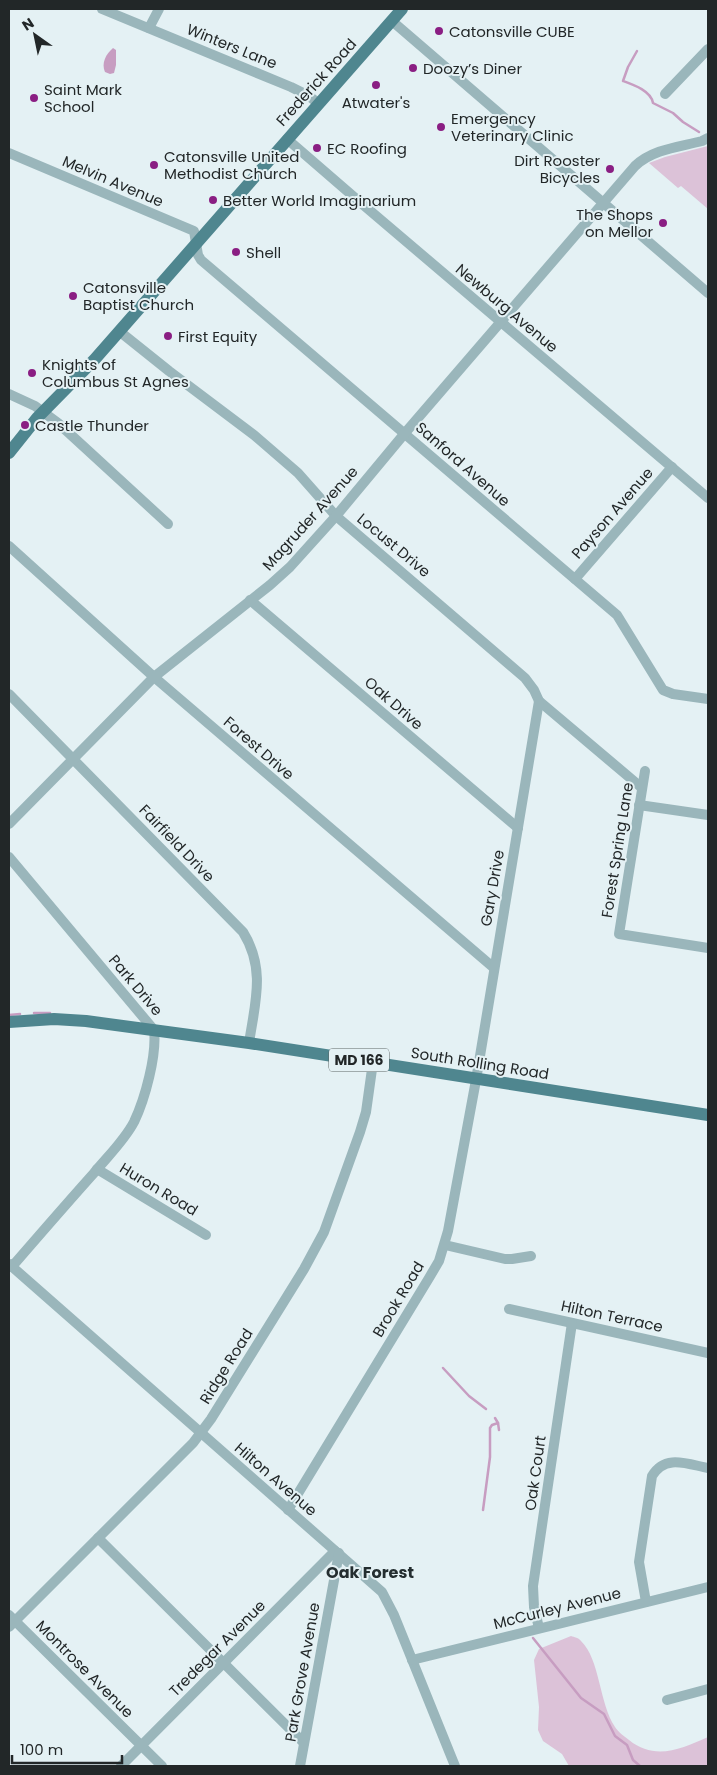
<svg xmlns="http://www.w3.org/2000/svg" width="717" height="1775" font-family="Poppins,sans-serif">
	<rect width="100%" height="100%" fill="#e4f1f4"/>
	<!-- green -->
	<g fill="#dcc2d8">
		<polygon points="708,146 708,209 681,186 678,188 649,163 665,157"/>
		<path d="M571,1636C574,1637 579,1638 581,1641C600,1659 599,1703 615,1727C618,1732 624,1736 629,1740C655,1761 681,1749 708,1737V1766H569L562,1754L543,1741L538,1730L539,1707L534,1660L539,1649Z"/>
	</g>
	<!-- water -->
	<path fill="#c79dc1" d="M113,48L116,50V65L114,73L110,74L105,72C101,63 106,54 113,48Z"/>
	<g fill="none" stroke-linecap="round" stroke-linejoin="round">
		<!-- stream -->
		<g stroke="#c79dc1" stroke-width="2.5">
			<path d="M637,51L628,67L623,81C634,85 651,91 653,103L673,113L683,122L699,132"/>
			<polyline points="34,1013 50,1013"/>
			<polyline points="9,1015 20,1014"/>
			<polyline points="443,1368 469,1396 486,1409"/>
			<polyline points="495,1418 498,1423 499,1430"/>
			<polyline points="483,1510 490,1457 490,1428 492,1425 498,1423"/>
			<polyline points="533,1638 581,1698 604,1714 615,1736 627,1745 633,1760 640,1766"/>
		</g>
		<!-- minor -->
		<g stroke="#9ab6bb" stroke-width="10">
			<polyline points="102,9 291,87 309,96 319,104"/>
			<polyline points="392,21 708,293"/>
			<polyline points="149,28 159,9"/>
			<polyline points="665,94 708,49"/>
			<polyline points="287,139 361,203 708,498"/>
			<polyline points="9,153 194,231 198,255 201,260 617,615 663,690 673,694 708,699"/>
			<polyline points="119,331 169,371 254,435 298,473 336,516 525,678 534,690 539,701 642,788"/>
			<polyline points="9,394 35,406 58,423 168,524"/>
			<polyline points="9,546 154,677 494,968"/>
			<polyline points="575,579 672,467"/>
			<polyline points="250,600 518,828"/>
			<path d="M9,694L243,932C266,969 255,1003 249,1043"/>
			<polyline points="645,771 619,934 708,948"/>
			<polyline points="639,805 708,815"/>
			<path d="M9,824L154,677L270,585L290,567L336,516L405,433L635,166C653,149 679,147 702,141L708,138"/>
			<path d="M9,857L154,1030C157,1055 145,1099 134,1122C124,1141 107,1157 94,1173C68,1202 42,1232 16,1262L9,1267"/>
			<polyline points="97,1169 206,1235"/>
			<polyline points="445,1245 505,1259 512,1259 531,1256"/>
			<polyline points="9,1264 382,1592 394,1615 455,1766"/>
			<polyline points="509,1309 708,1353"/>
			<polyline points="288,1510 429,1278 439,1261 448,1231 476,1080 539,701"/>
			<polyline points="98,1538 304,1743"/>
			<path d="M646,1602L639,1562L652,1476C665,1454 687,1464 708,1468"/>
			<polyline points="9,1615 162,1766"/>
			<polyline points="9,1627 193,1443 211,1419 304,1269 324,1232 360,1132 366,1112 373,1062"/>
			<polyline points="539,1628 534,1607 533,1586 572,1323"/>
			<polyline points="412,1660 708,1587"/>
			<polyline points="667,1700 708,1689"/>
			<polyline points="121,1766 335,1551"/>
			<polyline points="300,1766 339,1553"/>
		</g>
		<!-- major -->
		<g stroke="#4f868f" stroke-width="12">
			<polyline points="9,453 37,418 95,359 402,9"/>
			<polyline points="9,1022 54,1019 86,1021 249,1043 708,1115"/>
		</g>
	</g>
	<!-- markers -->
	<g fill="#8a1e83" stroke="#e4f1f4" stroke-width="2">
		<circle cx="439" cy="31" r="5"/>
		<circle cx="413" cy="68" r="5"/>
		<circle cx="376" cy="85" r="5"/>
		<circle cx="34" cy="98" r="5"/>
		<circle cx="441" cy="127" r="5"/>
		<circle cx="317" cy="148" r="5"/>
		<circle cx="154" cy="165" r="5"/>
		<circle cx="610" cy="169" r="5"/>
		<circle cx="213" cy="200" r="5"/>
		<circle cx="663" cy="223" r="5"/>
		<circle cx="236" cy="252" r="5"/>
		<circle cx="73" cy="296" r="5"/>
		<circle cx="168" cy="336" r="5"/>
		<circle cx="32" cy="373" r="5"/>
		<circle cx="25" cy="425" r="5"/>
	</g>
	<g text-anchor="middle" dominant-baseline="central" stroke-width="4" stroke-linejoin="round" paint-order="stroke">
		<!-- shield labels -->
		<rect fill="#e4f1f4" stroke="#5c6465" stroke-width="1" x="329" y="1048.5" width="60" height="23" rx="4"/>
		<g font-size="14" font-weight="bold" fill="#222728">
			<text x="359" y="1060">MD 166</text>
		</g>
		<!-- poi labels -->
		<g font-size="15" fill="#222728" stroke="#e4f1f4" text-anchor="start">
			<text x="449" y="31">Catonsville CUBE</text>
			<text x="423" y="68">Doozy’s Diner</text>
			<text x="44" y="89">Saint Mark<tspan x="44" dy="17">School</tspan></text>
			<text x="376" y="102" text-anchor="middle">Atwater's</text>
			<text x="451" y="118">Emergency<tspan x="451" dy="17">Veterinary Clinic</tspan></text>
			<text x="327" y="148">EC Roofing</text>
			<text x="164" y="156">Catonsville United<tspan x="164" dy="17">Methodist Church</tspan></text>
			<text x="600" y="160" text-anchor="end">Dirt Rooster<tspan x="600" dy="17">Bicycles</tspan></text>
			<text x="223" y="200">Better World Imaginarium</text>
			<text x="653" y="214" text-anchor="end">The Shops<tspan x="653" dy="17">on Mellor</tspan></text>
			<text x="246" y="252">Shell</text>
			<text x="83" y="287">Catonsville<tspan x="83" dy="17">Baptist Church</tspan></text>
			<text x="178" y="336">First Equity</text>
			<text x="42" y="364">Knights of<tspan x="42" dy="17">Columbus St Agnes</tspan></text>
			<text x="35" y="425">Castle Thunder</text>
		</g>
		<!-- street labels -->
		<g font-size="15" fill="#222728" stroke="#e4f1f4">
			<text transform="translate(232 46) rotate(22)">Winters Lane</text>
			<text transform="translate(316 82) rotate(-48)">Frederick Road</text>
			<text transform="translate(113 181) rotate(23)">Melvin Avenue</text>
			<text transform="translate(507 308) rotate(40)">Newburg Avenue</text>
			<text transform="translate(463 464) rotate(41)">Sanford Avenue</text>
			<text transform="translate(612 513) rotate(-49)">Payson Avenue</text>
			<text transform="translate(310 518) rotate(-48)">Magruder Avenue</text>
			<text transform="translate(394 545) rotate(40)">Locust Drive</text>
			<text transform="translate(394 703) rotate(41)">Oak Drive</text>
			<text transform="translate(259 748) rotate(41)">Forest Drive</text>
			<text transform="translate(177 843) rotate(46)">Fairfield Drive</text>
			<text transform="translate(617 850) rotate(-81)">Forest Spring Lane</text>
			<text transform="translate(492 888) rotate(-80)">Gary Drive</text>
			<text transform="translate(136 985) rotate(50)">Park Drive</text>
			<text transform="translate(480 1063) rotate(9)">South Rolling Road</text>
			<text transform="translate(159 1189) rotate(31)">Huron Road</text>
			<text transform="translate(398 1299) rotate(-59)">Brook Road</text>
			<text transform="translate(612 1316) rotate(12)">Hilton Terrace</text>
			<text transform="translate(226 1366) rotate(-58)">Ridge Road</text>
			<text transform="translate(535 1473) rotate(-82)">Oak Court</text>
			<text transform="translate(276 1479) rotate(41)">Hilton Avenue</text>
			<text transform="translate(557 1608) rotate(-14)">McCurley Avenue</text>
			<text transform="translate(217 1648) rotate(-45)">Tredegar Avenue</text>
			<text transform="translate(85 1669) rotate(45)">Montrose Avenue</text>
			<text transform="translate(302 1672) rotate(-80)">Park Grove Avenue</text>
		</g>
		<!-- neighbourhood labels -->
		<g font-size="16" font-weight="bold" fill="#242e30" stroke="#e4f1f4">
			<text x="370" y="1572">Oak Forest</text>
		</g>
	</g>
	<!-- border -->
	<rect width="717" height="1775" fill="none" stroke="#222728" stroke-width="20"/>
	<!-- north arrow -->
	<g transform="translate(35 35) rotate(327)" stroke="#e4f1f4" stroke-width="4" paint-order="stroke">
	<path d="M0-4L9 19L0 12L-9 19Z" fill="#222728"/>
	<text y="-8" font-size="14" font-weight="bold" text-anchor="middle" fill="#222728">N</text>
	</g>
	<!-- scale -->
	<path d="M12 1755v8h110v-8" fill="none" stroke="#222728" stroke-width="2.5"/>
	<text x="20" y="1755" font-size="15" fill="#222728" stroke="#e4f1f4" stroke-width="4" paint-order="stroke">100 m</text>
</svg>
